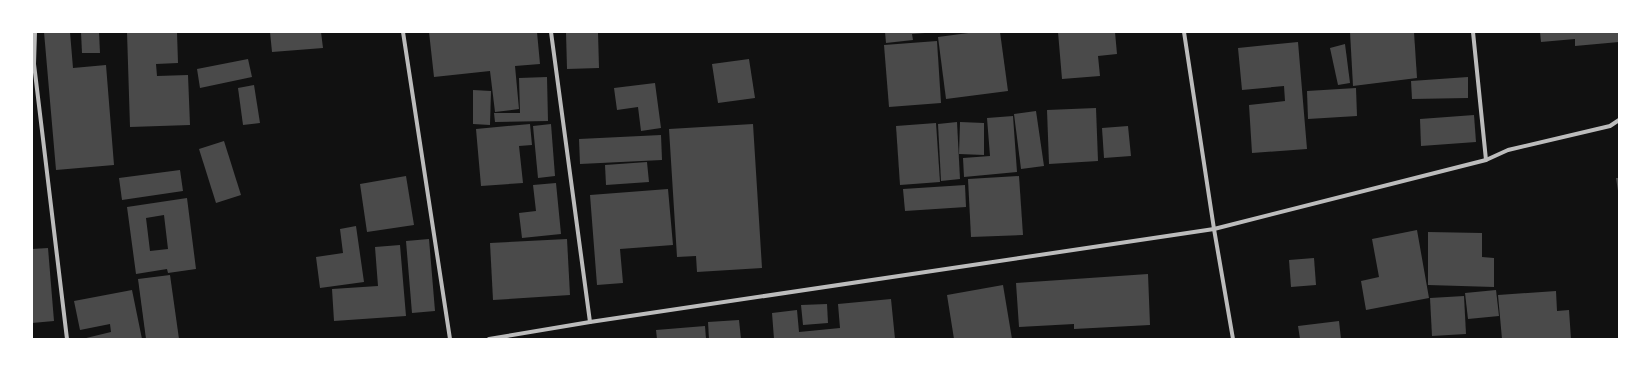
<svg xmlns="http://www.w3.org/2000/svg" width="1651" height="371" font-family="'Sofia Sans Condensed',sans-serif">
	<rect width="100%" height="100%" fill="#111"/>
	<!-- building -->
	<g fill="#4a4a4a" fill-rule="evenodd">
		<polygon points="44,32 70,32 73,68 106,65 114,165 56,170"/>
		<polygon points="81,32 99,32 100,53 82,53"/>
		<polygon points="127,32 177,32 178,63 156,64 157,76 188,75 190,125 130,127"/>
		<polygon points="270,32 321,32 323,48 272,52"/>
		<polygon points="429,32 537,32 540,64 515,66 519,109 495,112 490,71 434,77"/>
		<polygon points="566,32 598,32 599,68 567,69"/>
		<polygon points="885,32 925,32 925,33 912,34 913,40 886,43"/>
		<polygon points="976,32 1000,32 1008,91 946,99 938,37"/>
		<polygon points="1058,32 1115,32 1117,54 1098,56 1100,76 1062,79"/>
		<polygon points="1350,32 1414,32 1417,78 1353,86"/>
		<polygon points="1540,32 1619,32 1619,42 1575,46 1575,39 1541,42"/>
		<polygon points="937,41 941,103 889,107 884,45"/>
		<polygon points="1298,42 1307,149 1252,153 1249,105 1285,101 1284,86 1242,90 1238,48"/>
		<polygon points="1345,44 1350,83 1338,85 1330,48"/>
		<polygon points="248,59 252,77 200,88 197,69"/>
		<polygon points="749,59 755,98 718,103 712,64"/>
		<polygon points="547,77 548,121 495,122 494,113 520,113 519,78"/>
		<polygon points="1468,77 1468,98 1412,99 1411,81"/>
		<polygon points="655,83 661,128 641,131 638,107 617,110 614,88"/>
		<polygon points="254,85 260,123 243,125 238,88"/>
		<polygon points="1356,88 1357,116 1308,119 1307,91"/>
		<polygon points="473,90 491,91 490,125 473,124"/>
		<polygon points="1096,108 1098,161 1049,164 1047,110"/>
		<polygon points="1036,111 1044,166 1021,169 1014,114"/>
		<polygon points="1474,115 1476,142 1421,146 1420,119"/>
		<polygon points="1013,116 1017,172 964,177 963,158 990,156 987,118"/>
		<polygon points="957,122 960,179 941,181 938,124"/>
		<polygon points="960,122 984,123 984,155 959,154"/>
		<polygon points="936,123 940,182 900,185 896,126"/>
		<polygon points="530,124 532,145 519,146 523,183 481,186 476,129"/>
		<polygon points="551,124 555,176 538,178 533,126"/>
		<polygon points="753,124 762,268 697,272 696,256 677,257 669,129"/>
		<polygon points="1128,126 1131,156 1104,158 1102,128"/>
		<polygon points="661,135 662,160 580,164 579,139"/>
		<polygon points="224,141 241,195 216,203 199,149"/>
		<polygon points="647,162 649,182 606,185 605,165"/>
		<polygon points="180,170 183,191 122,200 119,178"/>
		<polygon points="406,176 414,225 367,232 360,184"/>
		<polygon points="1019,176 1023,235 971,237 968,179"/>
		<polygon points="1616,178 1619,178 1619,191 1618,191"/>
		<polygon points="556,183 561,234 522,238 519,213 536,211 533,185"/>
		<polygon points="965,185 966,207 905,211 903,189"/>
		<polygon points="668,189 673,245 620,249 623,283 597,285 590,195"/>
		<path d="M187,198L196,269L168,273L167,269L136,274L127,207ZM164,215L168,249L150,251L146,218Z"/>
		<polygon points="356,226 364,282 320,288 316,257 343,253 340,229"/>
		<polygon points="1417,230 1429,298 1366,310 1361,281 1379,277 1372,239"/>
		<polygon points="1428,232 1482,233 1482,257 1494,258 1494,287 1428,285"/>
		<polygon points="429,239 435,311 412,313 406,241"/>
		<polygon points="567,239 570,295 493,300 490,243"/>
		<polygon points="400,245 406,316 334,321 332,289 378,286 375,247"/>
		<polygon points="48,248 54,321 32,323 32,249"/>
		<polygon points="1314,258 1316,285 1291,287 1289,260"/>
		<polygon points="1148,274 1150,325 1074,329 1074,324 1019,327 1016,283"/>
		<polygon points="170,275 179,339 146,339 138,279"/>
		<polygon points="1003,285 1012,339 954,339 947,295"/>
		<polygon points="132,290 142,339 82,339 111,332 110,324 80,330 74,301"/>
		<polygon points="1496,290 1499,316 1468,319 1465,293"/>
		<polygon points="1556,291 1557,311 1569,310 1571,339 1502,339 1498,295"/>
		<polygon points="1464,296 1466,334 1432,336 1430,298"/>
		<polygon points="891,299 895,339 774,339 772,313 797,310 799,332 840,328 838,304"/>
		<polygon points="827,304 828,323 803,325 801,305"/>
		<polygon points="739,320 741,339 709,339 708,322"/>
		<polygon points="1339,321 1341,339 1300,339 1298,326"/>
		<polygon points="705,326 706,339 657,339 656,330"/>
	</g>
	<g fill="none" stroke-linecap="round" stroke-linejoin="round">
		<!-- minor -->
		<g stroke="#bcbcbc" stroke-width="4">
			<polyline points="35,32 34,64 67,339"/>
			<polyline points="403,32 450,339"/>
			<polyline points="551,32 590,322"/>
			<polyline points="1184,32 1214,229 1233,339"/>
			<polyline points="1473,32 1486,160"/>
			<polyline points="489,339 590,322 1214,229 1486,160 1508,150 1610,126 1619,120"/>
		</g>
	</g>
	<!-- border -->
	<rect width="1651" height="371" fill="none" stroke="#ffffff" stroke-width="66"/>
</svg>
